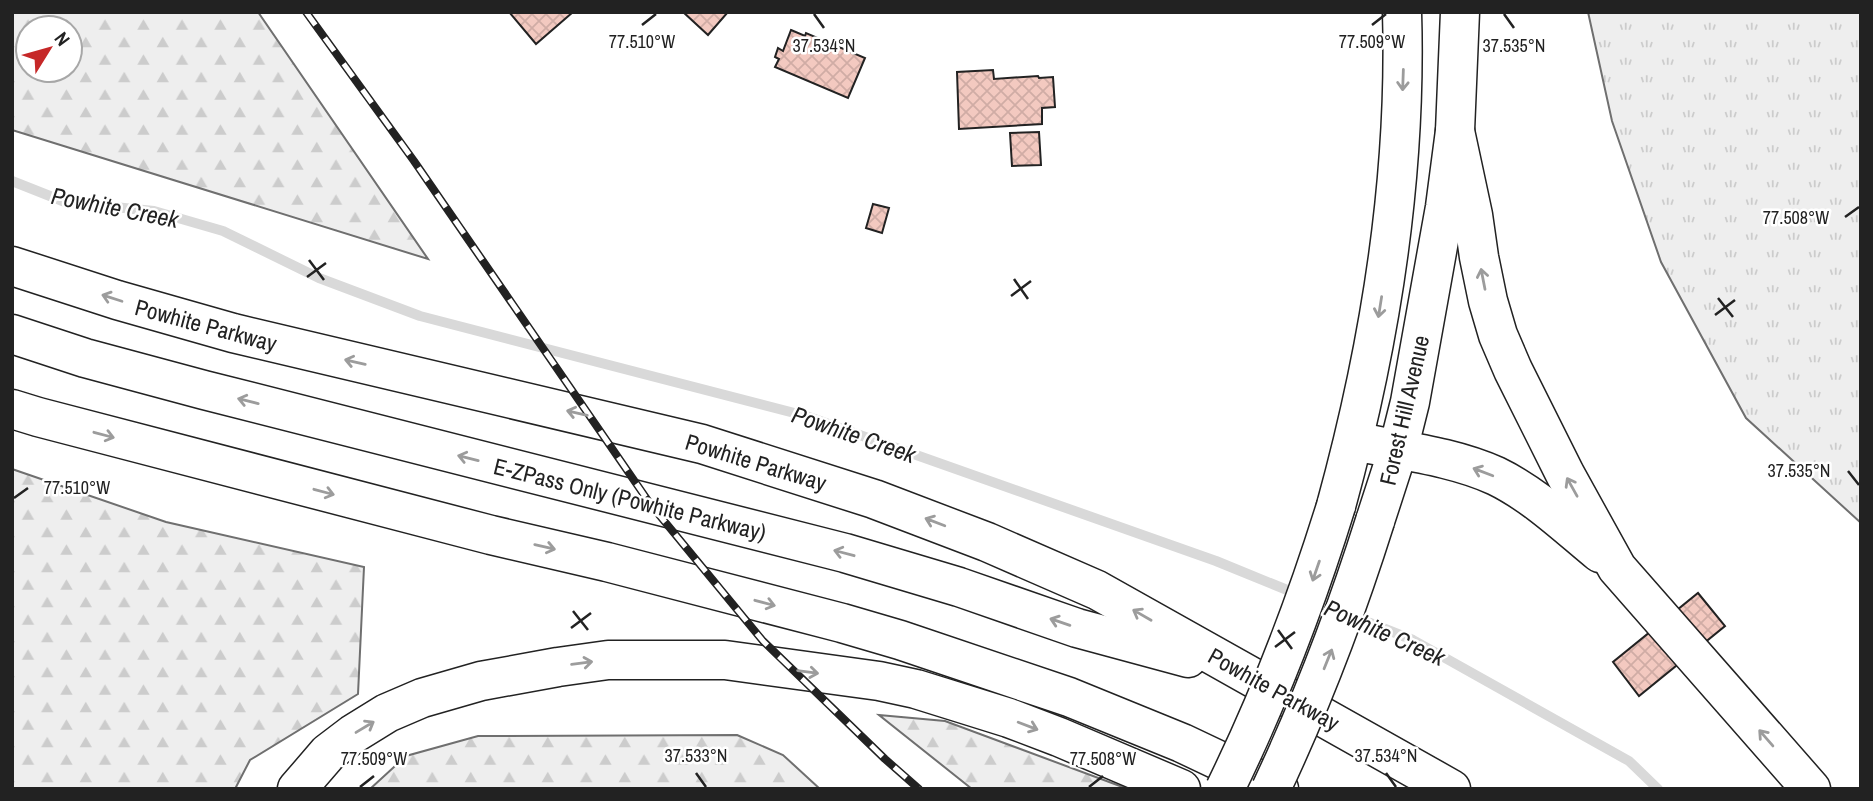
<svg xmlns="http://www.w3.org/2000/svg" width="1873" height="801" font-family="'Archivo Narrow',sans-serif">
	<defs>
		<pattern id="grass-tufts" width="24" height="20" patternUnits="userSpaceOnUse" patternTransform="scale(1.75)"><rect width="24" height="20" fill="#eee"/><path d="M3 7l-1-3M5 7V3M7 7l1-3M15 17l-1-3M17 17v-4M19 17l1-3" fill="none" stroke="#ccc"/></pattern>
		<pattern id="forest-firs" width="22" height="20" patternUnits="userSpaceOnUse" patternTransform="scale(1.75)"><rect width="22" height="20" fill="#eee"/><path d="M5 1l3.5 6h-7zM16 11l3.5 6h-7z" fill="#ccc"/></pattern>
		<pattern id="building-cross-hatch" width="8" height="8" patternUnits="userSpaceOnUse" patternTransform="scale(1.75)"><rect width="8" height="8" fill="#f3c9c0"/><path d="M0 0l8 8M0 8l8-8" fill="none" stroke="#d0aca5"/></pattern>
	</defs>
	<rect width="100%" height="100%" fill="#fff"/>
	<!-- grass -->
	<polygon fill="url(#grass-tufts)" stroke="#6f6f6f" stroke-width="2" points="1588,12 1861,12 1861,523 1746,418 1661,262 1612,121"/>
	<!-- forest -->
	<g fill="url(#forest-firs)" stroke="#6f6f6f" stroke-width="2" fill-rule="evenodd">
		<path d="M12,12H258L428,259L12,130ZM28,28H70V70H28Z"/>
		<polygon points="12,469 166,522 364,567 358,694 250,760 235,789 12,789"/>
		<polygon points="879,715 945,721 1128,789 972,789"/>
		<polygon points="737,735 783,755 820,789 370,789 406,756 478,736"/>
	</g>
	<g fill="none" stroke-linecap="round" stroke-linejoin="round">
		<!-- stream -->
		<g stroke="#d9d9d9" stroke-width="10">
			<polyline points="12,181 65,202 154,211 223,231 319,278 420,316 806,416 1216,561 1297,594"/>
			<polyline points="1350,615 1413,640 1629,761 1658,789"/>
		</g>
	</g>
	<!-- building -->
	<g fill="url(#building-cross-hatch)" stroke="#222" stroke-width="2">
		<polygon points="509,12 573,12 536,44"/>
		<polygon points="683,12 728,12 708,35"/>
		<polygon points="791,30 805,36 806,33 865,58 848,98 775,67 779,59 775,57 778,48 783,51"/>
		<polygon points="993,70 994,79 1038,76 1039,78 1053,77 1055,107 1042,108 1042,124 959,129 957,72"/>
		<polygon points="1039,132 1041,165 1012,166 1010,133"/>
		<polygon points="873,204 889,208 882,233 866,228"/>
		<polygon points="1698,593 1725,626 1639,696 1613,662"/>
	</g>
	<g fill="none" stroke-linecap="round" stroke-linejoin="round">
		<defs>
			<g id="secondary">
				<path d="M1336,506C1380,346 1407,178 1402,12"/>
				<polyline points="1375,521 1398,450 1410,402 1445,207 1455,131 1460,12"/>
			</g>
			<g id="highway">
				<polyline points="1455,131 1473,215 1479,257 1488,301 1498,335 1513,370 1565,474 1617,568 1811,789"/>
				<polyline points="12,266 117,300 233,333 702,444 874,499 987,542 1097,590 1451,789"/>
				<polyline points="12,334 85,358 204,390 845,553 959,587 1077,628 1188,658"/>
				<polyline points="12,409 38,417 491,535 607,562 842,623 900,640 1069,697 1182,743 1279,789"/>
				<path d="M1354,441C1401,451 1452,456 1496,476C1535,495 1567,526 1600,553"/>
				<polyline points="297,789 328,753 353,734 387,713 422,698 481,681 558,667 608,660 725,660 879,681 916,689 1009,718 1059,737 1181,789"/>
			</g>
		</defs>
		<!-- secondary casing -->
		<use href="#secondary" stroke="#222" stroke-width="41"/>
		<!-- highway casing -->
		<use href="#highway" stroke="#222" stroke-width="41"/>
		<!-- secondary -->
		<use href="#secondary" stroke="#fff" stroke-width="38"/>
		<!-- highway -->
		<use href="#highway" stroke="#fff" stroke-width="38"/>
		<defs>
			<polyline id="rail" points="306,12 414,161 651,505 763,641 885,759 919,789"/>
		</defs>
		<!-- rail casing -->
		<use href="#rail" stroke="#222" stroke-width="8"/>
		<!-- rail -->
		<use href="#rail" stroke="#fff" stroke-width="5" stroke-dasharray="16" stroke-linecap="butt"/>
		<defs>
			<g id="secondary-bridge">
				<path d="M1225,789C1270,697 1306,603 1336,506"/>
				<path d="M1271,789C1312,702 1346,613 1375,521"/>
			</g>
		</defs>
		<!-- secondary-bridge casing -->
		<use href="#secondary-bridge" stroke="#222" stroke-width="41" stroke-linecap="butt"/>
		<!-- secondary-bridge -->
		<use href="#secondary-bridge" stroke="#fff" stroke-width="38"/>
	</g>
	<!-- one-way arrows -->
	<defs><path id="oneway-shaft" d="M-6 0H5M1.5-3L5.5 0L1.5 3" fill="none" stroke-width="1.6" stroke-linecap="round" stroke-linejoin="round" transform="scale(1.75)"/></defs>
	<g stroke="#9c9c9c">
		<use href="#oneway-shaft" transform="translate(1403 80) rotate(92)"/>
		<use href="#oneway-shaft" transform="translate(1483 279) rotate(-101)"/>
		<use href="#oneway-shaft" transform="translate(112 298) rotate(-162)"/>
		<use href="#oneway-shaft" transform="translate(1380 307) rotate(99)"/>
		<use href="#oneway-shaft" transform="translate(355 362) rotate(-167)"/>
		<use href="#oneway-shaft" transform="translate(248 401) rotate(-166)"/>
		<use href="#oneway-shaft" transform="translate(577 413) rotate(-167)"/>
		<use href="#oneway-shaft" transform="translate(104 435) rotate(15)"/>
		<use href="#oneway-shaft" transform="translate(468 458) rotate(-166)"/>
		<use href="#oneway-shaft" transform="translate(1483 472) rotate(-159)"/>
		<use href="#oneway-shaft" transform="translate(1572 487) rotate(-119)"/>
		<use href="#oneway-shaft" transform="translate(324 492) rotate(15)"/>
		<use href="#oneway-shaft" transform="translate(935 522) rotate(-159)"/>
		<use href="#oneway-shaft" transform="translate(545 547) rotate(13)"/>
		<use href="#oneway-shaft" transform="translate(844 553) rotate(-165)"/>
		<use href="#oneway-shaft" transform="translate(1316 571) rotate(109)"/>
		<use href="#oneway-shaft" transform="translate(765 603) rotate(15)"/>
		<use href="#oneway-shaft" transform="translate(1142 615) rotate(-150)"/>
		<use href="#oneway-shaft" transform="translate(1060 622) rotate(-161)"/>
		<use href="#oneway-shaft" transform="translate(1328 659) rotate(-68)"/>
		<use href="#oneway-shaft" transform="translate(582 663) rotate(-7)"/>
		<use href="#oneway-shaft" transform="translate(808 672) rotate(8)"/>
		<use href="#oneway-shaft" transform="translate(1028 726) rotate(21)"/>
		<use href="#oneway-shaft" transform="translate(365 727) rotate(-31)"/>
		<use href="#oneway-shaft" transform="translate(1766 738) rotate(-131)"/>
	</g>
	<!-- ticks -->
	<path fill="none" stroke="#222" stroke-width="2.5" d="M814,14L824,28M1504,14L1514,28M642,25L656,14M1372,25L1386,14M1845,217L1859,207M309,260L324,280M307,277L326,263M1014,279L1028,299M1011,296L1031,281M1718,298L1733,317M1715,315L1735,300M1848,471L1859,485M14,498L28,488M573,611L588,630M571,628L591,613M1278,630L1292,649M1275,647L1295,632M696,773L706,787M1386,773L1396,787M360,787L374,776M1089,787L1103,776"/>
	<g text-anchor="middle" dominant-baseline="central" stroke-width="5" stroke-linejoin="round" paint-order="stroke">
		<!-- street labels -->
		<g font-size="23" fill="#222" stroke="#fff">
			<text transform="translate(206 325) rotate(15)">Powhite Parkway</text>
			<text transform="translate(1404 410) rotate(-77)">Forest Hill Avenue</text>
			<text transform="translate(756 462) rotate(17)">Powhite Parkway</text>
			<text transform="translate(630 499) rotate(14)">E-ZPass Only (Powhite Parkway)</text>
			<text transform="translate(1274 689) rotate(29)">Powhite Parkway</text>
		</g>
		<!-- water labels -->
		<g font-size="24" font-style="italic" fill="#222" stroke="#fff">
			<text transform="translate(115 207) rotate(11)">Powhite Creek</text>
			<text transform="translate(854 434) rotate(19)">Powhite Creek</text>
			<text transform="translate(1385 632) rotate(24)">Powhite Creek</text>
		</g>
	</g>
	<g font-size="18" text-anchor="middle" fill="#222" stroke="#fff" stroke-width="5" stroke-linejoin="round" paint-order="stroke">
		<text x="642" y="48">77.510°W</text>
		<text x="1372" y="48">77.509°W</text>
		<text x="824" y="52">37.534°N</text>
		<text x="1514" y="52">37.535°N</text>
		<text x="1796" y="224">77.508°W</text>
		<text x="1799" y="477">37.535°N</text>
		<text x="77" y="494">77.510°W</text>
		<text x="696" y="762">37.533°N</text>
		<text x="1386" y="762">37.534°N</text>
		<text x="374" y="765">77.509°W</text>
		<text x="1103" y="765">77.508°W</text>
	</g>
	<!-- border -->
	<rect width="1873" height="801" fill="none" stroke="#222222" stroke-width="28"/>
	<!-- north arrow -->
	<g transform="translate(49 49) rotate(53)"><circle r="33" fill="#ffffff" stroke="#a7a7a7" stroke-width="2"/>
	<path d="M0-5L12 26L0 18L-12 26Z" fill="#c62828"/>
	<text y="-10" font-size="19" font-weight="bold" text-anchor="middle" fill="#222222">N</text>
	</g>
</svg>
